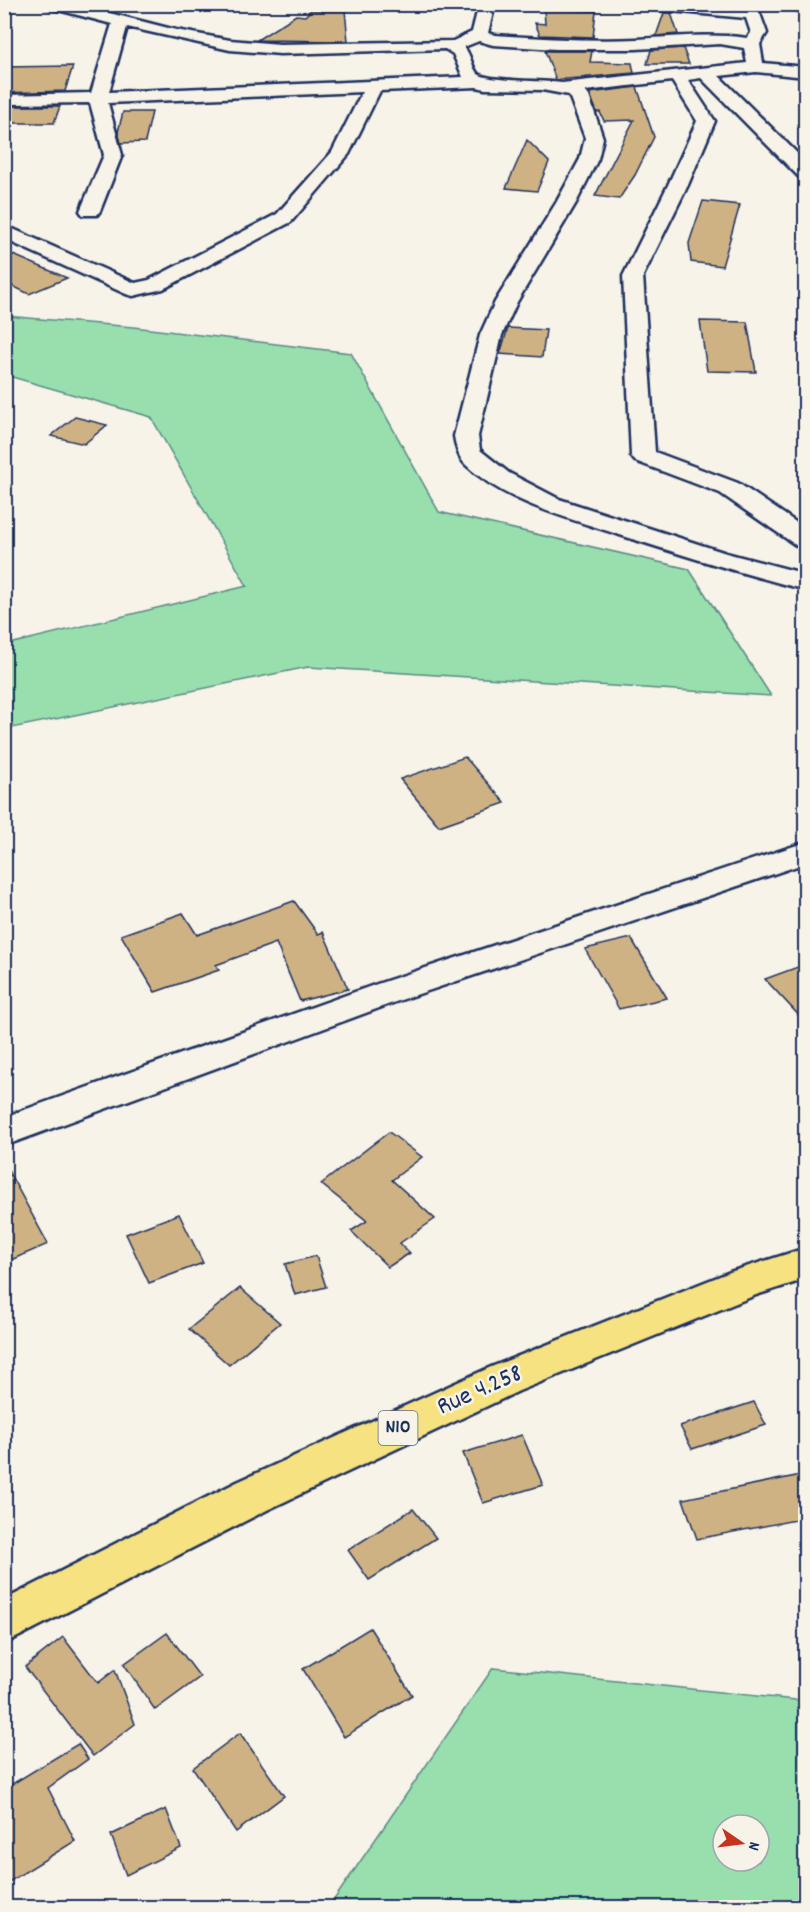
<svg xmlns="http://www.w3.org/2000/svg" width="810" height="1912" font-family="Dekko,sans-serif">
	<rect width="100%" height="100%" fill="#f7f3e8"/>
	<filter id="ink" filterUnits="userSpaceOnUse"><feTurbulence type="fractalNoise" baseFrequency=".0167" numOctaves="2"/><feDisplacementMap in="SourceGraphic" scale="12" xChannelSelector="R" yChannelSelector="G"/><feConvolveMatrix kernelMatrix="1 2 1 2 8 2 1 2 1" color-interpolation-filters="sRGB"/></filter>
	<g filter="url(#ink)">
		<!-- green -->
		<g fill="#98dfae" stroke="#5a8786" stroke-width="1.5" fill-rule="evenodd">
			<polygon points="5,316 133,327 351,353 439,512 689,569 771,696 308,667 7,729 4,725 5,645 247,586 151,417 5,375"/>
			<path d="M493,1668L805,1701V1907H329ZM723,1825H759V1861H723Z"/>
		</g>
		<!-- building -->
		<g fill="#cfb284" stroke="#1b2f5e" stroke-width="1.5">
			<polygon points="544,9 596,11 593,37 540,35 535,23 545,24"/>
			<polygon points="311,10 345,10 348,41 257,40 296,15 305,16"/>
			<polygon points="664,13 671,13 678,34 656,36"/>
			<polygon points="683,48 689,64 647,64 651,50"/>
			<polygon points="545,51 592,51 590,62 632,63 634,73 556,80"/>
			<polygon points="73,66 65,91 4,93 4,67"/>
			<polygon points="637,87 654,137 635,175 619,199 595,196 634,120 604,121 600,112 597,112 589,93"/>
			<polygon points="4,105 8,106 60,106 54,123 4,123"/>
			<polygon points="123,112 152,112 145,142 121,143 118,132"/>
			<polygon points="527,140 549,162 537,191 506,188"/>
			<polygon points="703,201 740,205 722,266 691,262 689,243"/>
			<polygon points="4,251 67,278 29,294 4,282"/>
			<polygon points="700,321 747,322 756,372 707,371"/>
			<polygon points="508,328 546,330 542,357 500,354"/>
			<polygon points="75,417 107,425 84,444 51,436"/>
			<polygon points="465,757 505,803 439,826 400,779"/>
			<polygon points="294,901 318,934 323,932 348,989 300,1001 276,943 216,965 219,970 155,992 121,935 183,913 197,935"/>
			<polygon points="631,938 667,998 619,1009 585,949"/>
			<polygon points="806,964 806,1023 765,979"/>
			<polygon points="389,1132 422,1157 392,1180 435,1219 400,1243 410,1253 388,1267 351,1231 367,1221 321,1184"/>
			<polygon points="4,1163 48,1244 4,1263"/>
			<polygon points="179,1214 203,1263 149,1283 126,1234"/>
			<polygon points="316,1256 326,1287 295,1295 285,1264"/>
			<polygon points="240,1288 280,1323 229,1365 189,1329"/>
			<polygon points="754,1402 766,1425 692,1449 680,1426"/>
			<polygon points="522,1435 543,1485 483,1503 463,1453"/>
			<polygon points="806,1474 806,1518 697,1539 683,1499"/>
			<polygon points="413,1509 436,1538 369,1580 348,1550"/>
			<polygon points="370,1628 412,1695 344,1737 303,1669"/>
			<polygon points="167,1633 200,1677 155,1710 124,1664"/>
			<polygon points="63,1637 98,1683 115,1670 135,1724 93,1756 25,1667"/>
			<polygon points="240,1733 284,1796 236,1832 193,1768"/>
			<polygon points="78,1744 88,1759 48,1788 75,1841 4,1885 4,1789"/>
			<polygon points="166,1809 181,1848 126,1875 111,1835"/>
		</g>
		<g fill="none" stroke-linecap="round" stroke-linejoin="round">
			<defs>
				<g id="minor">
					<path d="M45,4H74L176,30L230,40L280,44L453,41L472,32L479,4H495L488,33L495,35C542,38 590,41 638,39C675,37 710,33 747,38L751,33L746,18L648,9L640,4H703L759,11L767,33L760,44L763,63L806,67V77L756,72L719,76L806,162V179L799,177L701,78L688,80L715,121L688,185L643,276L655,452L738,483L806,529V549L797,546L720,493L635,461L631,456L623,276L668,185L697,121L672,81L585,91L589,96L603,138L598,159L576,203L517,302L502,335L478,436L480,450L509,473L559,499L726,553L806,574V590C743,574 682,555 620,535C569,518 506,503 466,465C458,457 456,447 454,436L480,335L495,302L556,203L580,159L585,138L569,95L542,90L485,89L477,87L380,91L349,154L291,222L163,289L133,296L126,294L4,239V225L135,283L149,280L277,214L332,152L362,92L108,103L122,155L100,211L97,215H83L80,211L104,155L90,103L8,104L4,103V95L91,93L112,24L47,7ZM127,27L230,50L280,54L445,49L453,54L463,77L109,92ZM479,41L493,45L556,49H636L720,44L744,48L747,63L562,83C545,80 484,82 477,73C471,65 471,55 464,47Z"/>
					<polygon points="783,4 806,4 806,13 785,7"/>
					<polygon points="806,842 806,863 401,1000 4,1146 4,1117 377,984"/>
				</g>
				<polygon id="highway" points="806,1248 806,1279 756,1295 519,1391 267,1510 4,1644 4,1600 237,1482 491,1367 730,1272"/>
			</defs>
			<!-- minor casing -->
			<use href="#minor" stroke="#1b2f5e" stroke-width="5"/>
			<!-- highway casing -->
			<use href="#highway" stroke="#1b2f5e" stroke-width="5"/>
			<!-- minor -->
			<use href="#minor" fill="#f7f3e8" fill-rule="evenodd"/>
			<!-- highway -->
			<use href="#highway" fill="#f7e281" fill-rule="evenodd"/>
		</g>
	</g>
	<g text-anchor="middle" dominant-baseline="central" stroke-width="5" stroke-linejoin="round" paint-order="stroke">
		<!-- shield labels -->
		<rect fill="#f7f3e8" stroke="#5d6a87" stroke-width="1.5" x="378.5" y="1411" width="39" height="34" rx="4.5"/>
		<g font-size="20" font-weight="bold" fill="#1b2f5e">
			<text x="398" y="1428">N10</text>
		</g>
		<!-- near-street labels -->
		<g font-size="26" fill="#1b2f5e" stroke="#f7f3e8">
			<text transform="translate(480 1391) rotate(-24)">Rue 4.258</text>
		</g>
	</g>
	<!-- margin -->
	<rect width="810" height="1912" fill="none" stroke="#f7f3e8" stroke-width="24"/>
	<rect x="12" y="12" width="786" height="1888" fill="none" stroke="#1b2f5e" stroke-width="2" filter="url(#ink)"/>
	<!-- north arrow -->
	<g transform="translate(741 1843) rotate(104)"><circle r="28" fill="#f7f3e8" stroke="#9fa5b1" stroke-width="1.5"/>
	<path d="M0-4.5L10 22L0 15L-10 22Z" fill="#c8321e"/>
	<text y="-9" font-size="16" font-weight="bold" text-anchor="middle" fill="#1b2f5e">N</text>
	</g>
</svg>
